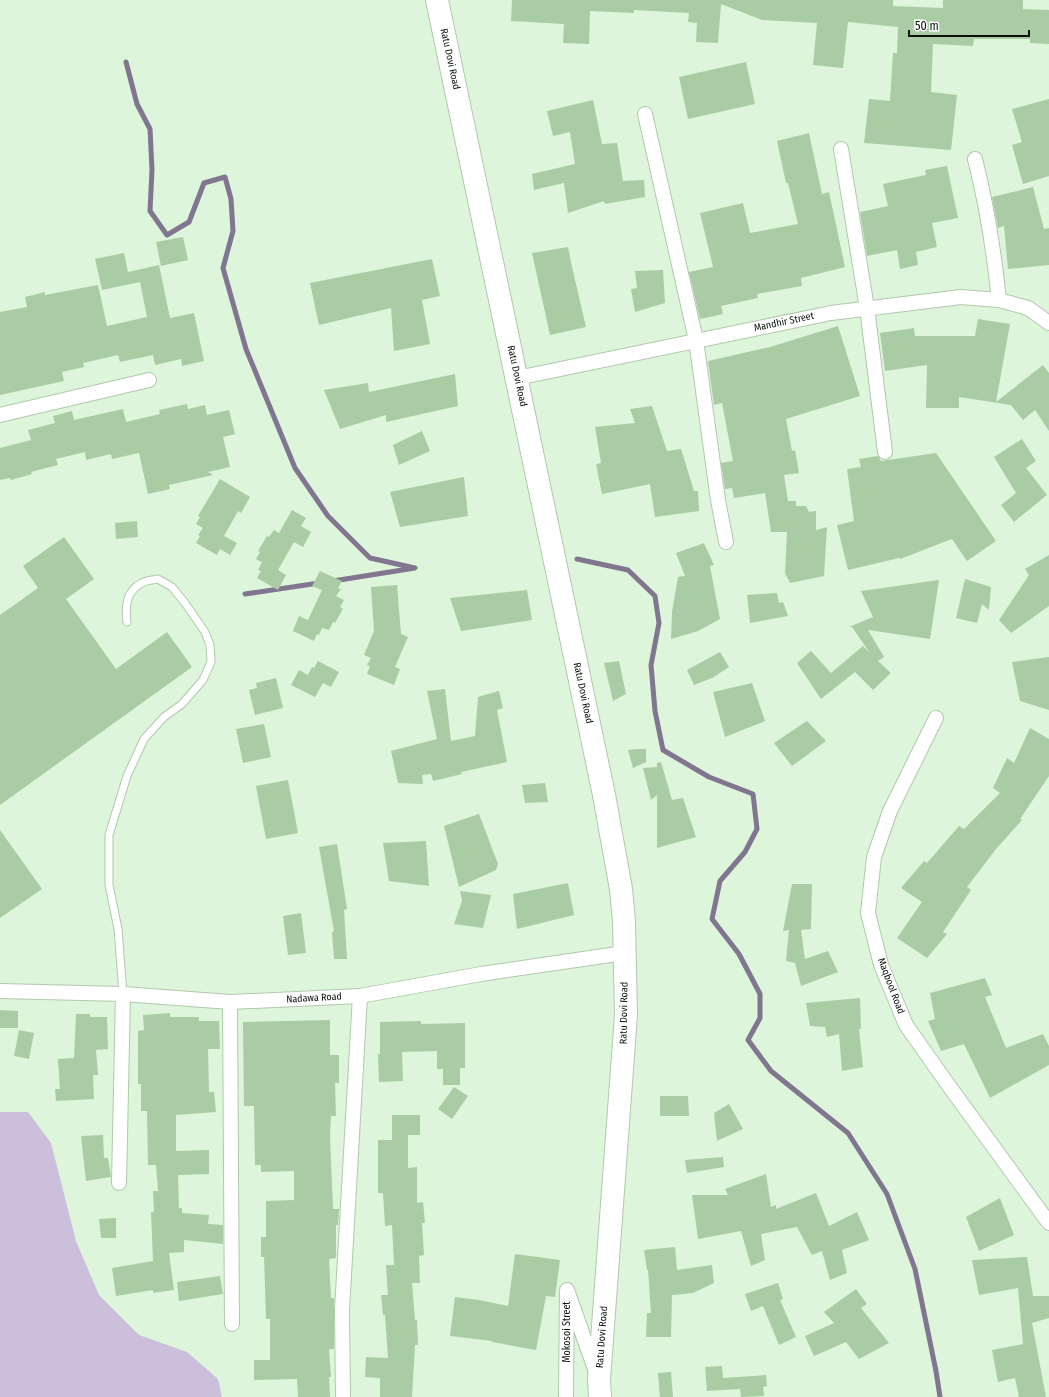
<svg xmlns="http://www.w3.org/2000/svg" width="1049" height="1397" font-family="'Fira Sans Condensed',sans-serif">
	<rect width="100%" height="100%" fill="#ddf5da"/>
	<!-- green -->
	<polygon fill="#ccbfdc" points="0,1112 28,1112 51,1143 76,1241 99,1295 139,1335 187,1352 218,1379 222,1397 0,1397"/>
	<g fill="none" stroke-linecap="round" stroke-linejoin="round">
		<!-- stream -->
		<g stroke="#817590" stroke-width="5">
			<polyline points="126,62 137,104 150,129 152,170 150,211 167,235 189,222 204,183 225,177 231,199 233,231 223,268 246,349 295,468 328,516 370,558 415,568 333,581"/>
			<polyline points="577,559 628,570 655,596 659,623 651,665 655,711 663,750 709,777 753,794 757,829 745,852 720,881 712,919 739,954 760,994 760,1018 748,1040 771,1071 848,1133 887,1194 915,1269 936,1371 940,1397"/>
			<polyline points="245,594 319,583"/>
		</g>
	</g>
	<!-- building -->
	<g fill="#aacca5">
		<polygon points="512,0 893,0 893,6 943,8 943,0 1023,0 1023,9 1049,10 1049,44 1030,43 1030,39 974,39 973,46 933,44 931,92 957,95 951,150 903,146 864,143 869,99 890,101 893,53 897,53 898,27 848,22 843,68 813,65 817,23 762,20 721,4 718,43 696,42 697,23 688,22 689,13 634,10 634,13 590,11 589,44 563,43 564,24 511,21"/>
		<polygon points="746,62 755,104 688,119 679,77"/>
		<polygon points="1049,99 1049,176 1023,184 1012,145 1022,142 1012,109"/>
		<polygon points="593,100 602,144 617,143 623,181 644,180 645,197 605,204 604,201 568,213 564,183 534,190 532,174 575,164 570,132 553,136 547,111"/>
		<polygon points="809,133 822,194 829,192 845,267 801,278 802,286 757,294 758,298 721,306 723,314 700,319 689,272 713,267 700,213 743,203 750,233 798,224 788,183 786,183 777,141"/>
		<polygon points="947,166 958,218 932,223 937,247 916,252 918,265 900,269 897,250 867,256 860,212 888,206 883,184 926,175 925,170"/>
		<polygon points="1033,187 1044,229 1049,228 1049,265 1008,269 1004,226 998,228 992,197"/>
		<polygon points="183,237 188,260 161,266 156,242"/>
		<polygon points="568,247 572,267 586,327 550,335 532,253"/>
		<polygon points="124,253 128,272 159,265 170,318 194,313 204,361 182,366 181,359 155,365 153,355 120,362 118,355 83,363 84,367 62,372 64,381 0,395 0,312 27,307 25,297 45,292 45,295 98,285 107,326 147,317 140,282 102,290 95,259"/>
		<polygon points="432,259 440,296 422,300 430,344 394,351 391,308 319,325 310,283"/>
		<polygon points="663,270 665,303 635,312 631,289 637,288 635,271"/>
		<polygon points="978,319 1010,324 996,402 1043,365 1049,373 1049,431 1035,410 1023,420 1011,405 959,397 959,408 926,408 927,365 885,371 880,333 914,328 915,336 975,336"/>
		<polygon points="838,326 860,396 786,419 792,451 795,450 799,473 784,475 788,501 796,501 796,506 806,506 809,512 816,511 816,530 827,527 824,576 790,583 785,573 787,532 771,532 765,493 734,498 732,488 725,489 721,463 733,461 722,403 714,405 708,361 770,347"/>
		<polygon points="455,374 458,406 386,422 386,415 340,429 324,390 368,383 369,392"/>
		<polygon points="187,404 188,409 205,405 207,415 229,410 235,434 223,437 230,467 208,472 213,475 169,485 170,489 148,494 139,453 112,459 111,454 86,460 85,452 56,459 58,465 31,472 32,474 11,480 10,478 0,480 0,448 31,440 28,430 55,423 53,416 72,411 74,420 123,409 126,422 160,414 159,410"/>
		<polygon points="652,406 667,451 681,449 694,491 698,491 699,511 655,517 650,484 602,494 596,464 601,463 595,427 635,423 630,409"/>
		<polygon points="422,431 430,451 399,465 393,445"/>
		<polygon points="1022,439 1036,461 1026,468 1047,495 1014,522 1001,505 1016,493 994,457"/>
		<polygon points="936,453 996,541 967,561 952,539 900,559 899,558 848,570 837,525 854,521 847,469 861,467 859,459 878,456 881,461"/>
		<polygon points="464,477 468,516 400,527 390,492"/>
		<polygon points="220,479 250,497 241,513 238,511 224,536 237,543 230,555 220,549 217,555 196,543 200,536 198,535 203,528 196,524 200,517 198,516"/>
		<polygon points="292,510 306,518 301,526 311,532 303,547 294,542 278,570 286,575 278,590 257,578 261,571 258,570 262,562 256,559 260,552 258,551 267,536 269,537 274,530 279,533"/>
		<polygon points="137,521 138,537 116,539 115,523"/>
		<polygon points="64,537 94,579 66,599 116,669 167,632 192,667 0,805 0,615 38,588 23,566"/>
		<polygon points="704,543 714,565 710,566 720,619 698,631 671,639 672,612 678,577 685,576 676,553"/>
		<polygon points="1049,555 1049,606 1011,633 999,620 1029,575 1025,569"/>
		<polygon points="320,571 342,581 338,588 341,589 336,596 344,600 340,607 343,609 335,623 333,622 329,630 322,628 319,635 317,634 314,641 293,631 299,616 308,620 322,590 312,586"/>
		<polygon points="965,579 991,587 989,610 982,604 977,623 956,618"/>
		<polygon points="939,580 930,639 868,630 884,657 878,661 891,673 873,690 855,672 821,699 797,663 811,651 831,673 863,646 870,653 852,627 849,627 873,617 861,591"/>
		<polygon points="397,585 401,634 408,637 395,667 400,669 394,685 367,674 370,666 367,665 371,658 364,655 374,631 371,587"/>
		<polygon points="527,590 532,620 461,631 450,598"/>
		<polygon points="777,593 779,603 783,602 788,616 750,623 747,595"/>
		<polygon points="720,652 729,667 712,678 694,685 687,670"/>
		<polygon points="1049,657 1049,710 1020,701 1012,662"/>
		<polygon points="318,661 339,672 331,687 323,683 315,697 291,685 299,670 308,675 312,667 314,668"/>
		<polygon points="619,661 626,694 613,701 604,663"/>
		<polygon points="276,678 283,708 255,715 249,690 257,688 256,683"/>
		<polygon points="752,683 765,721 725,737 713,692"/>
		<polygon points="445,689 451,741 475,736 478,697 499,691 503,708 497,710 507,762 461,772 462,774 433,781 431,774 422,775 423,784 398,783 391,751 437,739 427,691"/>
		<polygon points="807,721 826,741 792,766 774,743"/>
		<polygon points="264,724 271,757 243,763 236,729"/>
		<polygon points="1030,728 1049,739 1049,776 1020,819 1022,820 996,849 967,887 971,890 943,932 947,934 927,958 897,938 922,902 901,888 924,861 927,863 959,826 964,829 1000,793 993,788 1007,758 1014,763"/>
		<polygon points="637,749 646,749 646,762 633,768 628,750"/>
		<polygon points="661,762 672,800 683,798 696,837 657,848 657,795 651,800 643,768 657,767 657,763"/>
		<polygon points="288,780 298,833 266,839 256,786"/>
		<polygon points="545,783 548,802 525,803 522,785"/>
		<polygon points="479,814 498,864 496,870 459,887 444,826"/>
		<polygon points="0,830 42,889 0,918"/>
		<polygon points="426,841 429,886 389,881 383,843"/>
		<polygon points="337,844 347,909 344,910 347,959 334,959 332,932 334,931 319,847"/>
		<polygon points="568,883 574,915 517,929 513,894"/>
		<polygon points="792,884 812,884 811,929 801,930 805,959 828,951 838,972 801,986 795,963 786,961 789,930 783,931"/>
		<polygon points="460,891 491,895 483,928 454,924 462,901"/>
		<polygon points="301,913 306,953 288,955 283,916"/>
		<polygon points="985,978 992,995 985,997 1006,1048 1043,1034 1049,1046 1049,1065 990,1098 964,1044 941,1051 928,1021 935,1019 930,993"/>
		<polygon points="860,998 861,1029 859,1029 863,1067 842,1071 839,1034 827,1037 825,1027 810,1026 806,1003"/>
		<polygon points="0,1010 18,1011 18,1028 0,1028"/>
		<polygon points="170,1013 170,1017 199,1017 199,1021 219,1021 220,1049 208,1049 209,1092 214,1092 216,1112 176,1115 176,1151 209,1150 209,1174 178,1175 179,1208 182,1208 182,1213 209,1215 208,1224 223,1225 223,1244 184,1240 184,1252 169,1253 174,1290 153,1293 153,1290 116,1296 112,1268 153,1261 151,1212 154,1212 153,1191 158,1191 156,1165 148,1165 147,1111 141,1111 141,1084 138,1084 138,1031 144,1030 143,1015"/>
		<polygon points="76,1014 90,1014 90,1017 107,1017 108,1049 96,1050 98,1075 93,1075 94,1099 56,1101 55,1089 60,1089 58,1059 74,1058"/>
		<polygon points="330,1020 330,1055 339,1055 339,1083 335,1083 336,1116 331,1116 330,1135 333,1209 339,1209 338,1225 336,1225 336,1258 329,1259 331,1298 334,1298 334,1349 329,1349 331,1377 329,1377 330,1397 298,1397 297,1379 254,1380 254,1360 270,1360 270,1319 266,1319 264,1257 261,1257 261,1237 266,1237 266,1201 294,1200 294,1171 261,1172 261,1165 255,1165 254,1106 244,1106 243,1022"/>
		<polygon points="421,1021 421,1024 465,1023 465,1068 460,1068 460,1085 443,1085 443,1069 437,1069 437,1051 402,1052 403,1081 379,1082 378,1054 380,1054 380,1022"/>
		<polygon points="19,1030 34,1033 29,1059 14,1056"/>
		<polygon points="454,1087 468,1096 452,1119 438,1109"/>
		<polygon points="660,1096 688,1096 689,1116 660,1116"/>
		<polygon points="729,1104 743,1129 717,1141 714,1113"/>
		<polygon points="392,1115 420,1115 420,1135 408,1135 408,1168 417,1167 417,1203 423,1202 425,1223 422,1223 424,1255 419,1256 420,1283 412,1283 415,1320 417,1320 418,1345 415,1345 412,1397 380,1397 380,1378 365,1377 366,1357 388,1358 385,1315 383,1315 381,1295 388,1295 386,1265 394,1265 392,1225 385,1226 383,1193 378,1193 378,1140 392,1140"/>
		<polygon points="103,1135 104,1158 108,1158 111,1177 86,1181 81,1136"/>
		<polygon points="723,1157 724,1167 687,1173 685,1160"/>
		<polygon points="766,1174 771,1207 776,1205 776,1209 816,1193 829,1226 857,1212 869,1240 842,1250 847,1273 830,1280 822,1251 812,1255 797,1227 761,1234 765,1260 751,1266 741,1231 698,1239 692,1195 728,1195 725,1189"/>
		<polygon points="1000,1198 1014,1235 979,1251 966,1217"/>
		<polygon points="116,1218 116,1238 101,1238 99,1219"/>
		<polygon points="675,1247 677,1270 712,1265 714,1283 693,1293 672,1295 671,1337 646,1337 647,1313 651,1313 648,1270 647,1270 644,1250"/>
		<polygon points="515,1254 560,1260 555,1297 546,1296 536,1350 492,1342 492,1341 450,1336 455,1297 479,1300 508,1306"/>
		<polygon points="1027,1257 1033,1296 1049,1296 1049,1318 1032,1323 1046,1397 1019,1397 1015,1378 998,1382 992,1350 1023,1344 1018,1288 979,1295 972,1260"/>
		<polygon points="220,1276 223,1294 179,1301 177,1282"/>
		<polygon points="778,1283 783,1299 780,1300 796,1337 779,1345 763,1306 751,1311 745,1294"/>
		<polygon points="856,1289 867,1304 861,1308 889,1343 859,1359 846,1342 814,1356 805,1336 834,1323 824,1312"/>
		<polygon points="722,1366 723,1378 766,1375 767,1386 763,1387 764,1396 741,1397 740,1389 707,1391 705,1367"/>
		<polygon points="671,1372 673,1397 660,1397 658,1373"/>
	</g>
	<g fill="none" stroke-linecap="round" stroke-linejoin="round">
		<defs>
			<path id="service" d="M123,994L118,929L109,885V835L127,776L144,739L164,717L182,704L203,680L211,662L210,645L205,632L185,603L172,587L158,579C153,580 146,580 142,583C126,591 125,606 127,622"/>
			<g id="minor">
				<polyline points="645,114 696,340 718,500 726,542"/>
				<polyline points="841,149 867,308 885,452"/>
				<path d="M975,159C987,206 994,252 999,300"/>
				<polyline points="517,378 831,313 961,297 999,300 1028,308 1049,323"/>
				<polyline points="0,415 149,380"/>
				<polyline points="936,718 890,811 874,857 868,913 881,965 906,1025 949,1086 1049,1223"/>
				<polyline points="0,991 123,994 230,1002 360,996 481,974 624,953"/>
				<polyline points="230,1002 232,1324"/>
				<polyline points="119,1183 123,994"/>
				<polyline points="343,1397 342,1310 360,996"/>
				<polyline points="566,1397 567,1290 596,1372"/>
			</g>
			<polyline id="primary" points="437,0 604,795 621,889 624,922 626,1015 599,1380 600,1397"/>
		</defs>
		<!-- service casing -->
		<use href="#service" stroke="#b2c8ae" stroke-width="9"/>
		<!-- minor casing -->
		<use href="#minor" stroke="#b2c8ae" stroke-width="16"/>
		<!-- primary casing -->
		<use href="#primary" stroke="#b2c8ae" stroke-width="24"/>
		<!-- service -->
		<use href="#service" stroke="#fff" stroke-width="7"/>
		<!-- minor -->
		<use href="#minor" stroke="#fff" stroke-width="14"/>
		<!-- primary -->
		<use href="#primary" stroke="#fff" stroke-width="22"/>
	</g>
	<g text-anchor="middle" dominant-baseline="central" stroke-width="3" stroke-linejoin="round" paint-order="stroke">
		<!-- street labels -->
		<g font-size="10" fill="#091108" stroke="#fff">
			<text transform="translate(450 59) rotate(78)">Ratu Dovi Road</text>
			<text transform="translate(784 322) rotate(-12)">Mandhir Street</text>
			<text transform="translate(517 376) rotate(78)">Ratu Dovi Road</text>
			<text transform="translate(583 693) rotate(78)">Ratu Dovi Road</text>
			<text transform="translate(891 986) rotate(69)">Maqbool Road</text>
			<text transform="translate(314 998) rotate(-3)">Nadawa Road</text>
			<text transform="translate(624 1013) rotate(-89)">Ratu Dovi Road</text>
			<text transform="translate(567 1332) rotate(-90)">Mokosoi Street</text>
			<text transform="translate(602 1337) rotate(-86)">Ratu Dovi Road</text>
		</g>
	</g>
	<!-- scale -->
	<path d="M909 30v6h120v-6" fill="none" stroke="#091108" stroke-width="2"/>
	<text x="915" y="30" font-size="12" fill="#091108" stroke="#ffffff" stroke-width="3" paint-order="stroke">50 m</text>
</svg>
